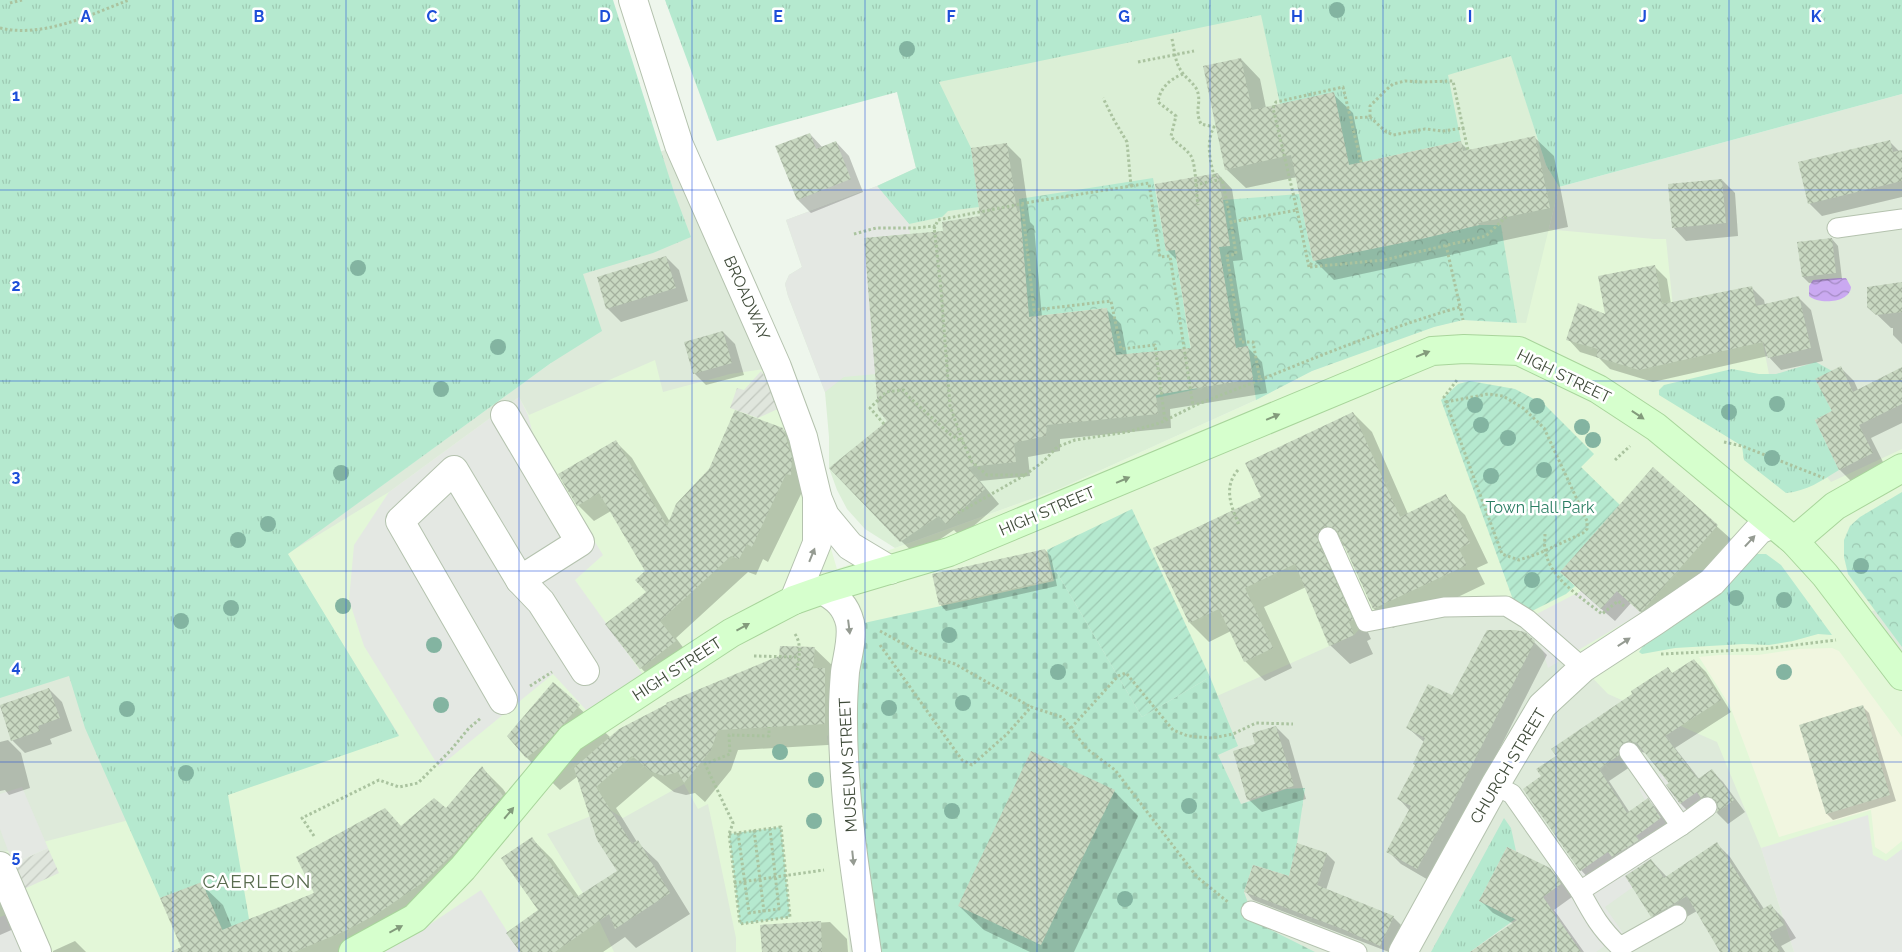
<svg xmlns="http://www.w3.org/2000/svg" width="1902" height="952" font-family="Raleway,sans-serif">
	<defs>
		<pattern id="industrial-furrows" width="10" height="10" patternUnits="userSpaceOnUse" patternTransform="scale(1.25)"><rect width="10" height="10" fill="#e0e6dd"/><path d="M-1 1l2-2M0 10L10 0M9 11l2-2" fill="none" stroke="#c1c7be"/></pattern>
		<pattern id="grass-tufts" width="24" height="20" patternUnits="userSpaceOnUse" patternTransform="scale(1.25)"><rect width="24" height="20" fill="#b5e9cf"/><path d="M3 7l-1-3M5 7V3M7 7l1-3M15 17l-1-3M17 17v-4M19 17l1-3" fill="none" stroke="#9dc9b2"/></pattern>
		<pattern id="cemetery-stones" width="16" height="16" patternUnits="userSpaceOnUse" patternTransform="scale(1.25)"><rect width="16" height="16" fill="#b5e9cf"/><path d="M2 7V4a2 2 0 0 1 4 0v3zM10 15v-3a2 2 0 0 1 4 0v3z" fill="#9dc9b2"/></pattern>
		<pattern id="park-crowns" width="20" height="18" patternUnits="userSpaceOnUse" patternTransform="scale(1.25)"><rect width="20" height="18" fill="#b5e9cf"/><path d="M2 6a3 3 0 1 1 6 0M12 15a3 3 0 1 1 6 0" fill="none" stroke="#9dc9b2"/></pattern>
		<pattern id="garden-furrows" width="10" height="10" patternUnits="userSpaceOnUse" patternTransform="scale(1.25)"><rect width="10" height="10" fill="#b5e9cf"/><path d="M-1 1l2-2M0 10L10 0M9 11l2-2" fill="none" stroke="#9dc9b2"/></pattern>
		<pattern id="water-waves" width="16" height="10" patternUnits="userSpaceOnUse" patternTransform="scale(1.25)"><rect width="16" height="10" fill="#caa9f1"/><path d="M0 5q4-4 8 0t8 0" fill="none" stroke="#a58cc4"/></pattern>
		<pattern id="building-cross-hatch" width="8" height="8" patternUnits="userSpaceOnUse" patternTransform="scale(1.25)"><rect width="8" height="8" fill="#c8d8c1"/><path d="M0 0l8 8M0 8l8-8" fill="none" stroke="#a4b19e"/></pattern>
	</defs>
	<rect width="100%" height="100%" fill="#eef6ec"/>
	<!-- residential -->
	<polygon fill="#deeada" points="1902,94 1902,952 0,952 0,649 287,554 551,363 488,219 662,151 679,145 777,367 820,587 1526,323 1559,187"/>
	<!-- commercial -->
	<polygon fill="#e3f7d8" points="1501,225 1654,239 1666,239 1673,307 1687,299 1752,287 1773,395 1794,435 1831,482 1902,449 1902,600 1862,615 1902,685 1902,952 1794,952 1761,848 1717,742 1608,694 1583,668 1506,606 1366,622 1354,635 1217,696 1132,510 1047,550 1054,581 940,607 852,718 827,736 850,952 736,952 736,938 708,804 698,809 684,784 623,818 608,809 547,834 598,918 614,952 0,952 0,853 227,795 399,735 287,554 389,492 519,397 529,415 655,360 663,392 730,374 777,367 837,569 1059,489 1256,400 1312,371 1368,350 1434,327 1463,320 1517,323"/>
	<!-- industrial -->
	<g fill="url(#industrial-furrows)">
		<polygon points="761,371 777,393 782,407 758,418 730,408 737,388 744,390"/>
		<polygon points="48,848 59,873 24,889 13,864"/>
	</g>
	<!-- education -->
	<polygon fill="#dbefd6" points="910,0 1494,0 1546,165 1559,187 1526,323 1463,320 1434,327 1368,350 1312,371 1256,400 1059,489 895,548 865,529 847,509 837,490 829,468 829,437 825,392 788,296 785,284 789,275 802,267 786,220 877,186 916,168 897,92"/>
	<!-- medical -->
	<polygon fill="#f1f6e0" points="1832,648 1839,651 1902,737 1902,841 1886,854 1875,847 1871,810 1779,837 1730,706 1699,657 1719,655 1758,655 1799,649"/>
	<!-- grass -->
	<g fill="url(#grass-tufts)">
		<polygon points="0,0 613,0 674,192 691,237 653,253 583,274 602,331 551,363 288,554 399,736 228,795 249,919 256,935 229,945 202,883 160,898 85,728 69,676 0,698"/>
		<polygon points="665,0 1902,0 1902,94 1559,187 1546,165 1511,56 1448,75 1461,141 1349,165 1334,93 1280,104 1261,15 939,82 971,148 979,207 948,211 942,217 909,224 877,186 916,168 897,92 717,141"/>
		<path d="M1816,362L1832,371L1816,379L1832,411L1815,420L1839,470C1821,481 1807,491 1786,493L1744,460L1742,446L1659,395V390L1664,385L1732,369L1759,374H1776Z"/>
		<polygon points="1755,554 1766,554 1781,565 1832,635 1818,634 1793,641 1769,645 1744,644 1675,648 1642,654 1639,652 1643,646"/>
		<polygon points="1504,818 1511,828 1516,851 1507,847 1479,901 1511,917 1521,899 1532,907 1470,952 1431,952"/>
	</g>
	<!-- cemetery -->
	<polygon fill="url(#cemetery-stones)" points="1049,559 1142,717 1210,677 1238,746 1218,755 1241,804 1286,789 1305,788 1297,843 1289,876 1253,865 1244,892 1255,922 1315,952 875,952 855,813 851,687 864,623 1054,581"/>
	<!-- park -->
	<g fill="url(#park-crowns)">
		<polygon points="1153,178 1166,250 1175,250 1197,389 1156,398 1152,352 1116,355 1106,308 1029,317 1019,199"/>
		<polygon points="1299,194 1313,261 1479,225 1501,225 1517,323 1463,320 1434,327 1312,371 1256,400 1248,346 1236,348 1219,247 1230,245 1223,200"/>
		<polygon points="1902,492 1902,647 1848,574 1844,557 1844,540 1850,526 1860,517"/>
	</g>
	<!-- garden -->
	<g fill="url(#garden-furrows)">
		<polygon points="1470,381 1515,389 1545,405 1594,454 1581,467 1620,505 1560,572 1575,586 1566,594 1532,611 1516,608 1441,400 1458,384"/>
		<polygon points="1132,509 1210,677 1142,717 1049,559 1047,550"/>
		<polygon points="781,827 790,917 740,924 729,834"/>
	</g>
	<!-- parking -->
	<g fill="#e4e8e3">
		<polygon points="877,186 909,224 910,234 865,238 876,374 844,377 825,392 788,296 785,284 789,275 802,267 786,220"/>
		<polygon points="519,397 528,415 536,446 603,555 575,580 644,676 588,712 553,674 439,767 364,646 349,600 354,545 389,492"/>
		<polygon points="1581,591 1617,591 1641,613 1548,668 1538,635 1527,619"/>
		<polygon points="1661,773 1677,795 1691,784 1713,815 1626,876 1633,887 1605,907 1623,933 1596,952 1581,952 1543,897 1586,867 1594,832 1609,853 1645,800 1639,789"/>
		<polygon points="22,787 48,848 13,864 0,829 0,794"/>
		<polygon points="1868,815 1873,855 1886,861 1902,849 1902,952 1794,952 1761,848"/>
		<polygon points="481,890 520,952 384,952 423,929"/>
		<polygon points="8,914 26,952 0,952 0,917"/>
	</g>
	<!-- water -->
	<path fill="url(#water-waves)" d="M1839,278H1846L1851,287C1850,303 1819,305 1809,296V286L1813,280Z"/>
	<!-- shadow -->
	<g fill="#0003">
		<polygon points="1241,59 1260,79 1266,108 1333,94 1353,113 1363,163 1460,142 1469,151 1534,137 1554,156 1568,227 1497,242 1497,244 1446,256 1334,280 1314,260 1297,177 1246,188 1226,169"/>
		<polygon points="810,134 823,148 836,142 849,156 863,192 811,213 798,200 777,147"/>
		<polygon points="1889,141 1900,152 1902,151 1902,197 1822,216 1809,203"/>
		<polygon points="1007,145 1021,159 1030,222 1034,226 1042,317 1106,309 1121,324 1127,355 1192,349 1178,261 1167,250 1218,174 1232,189 1243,260 1233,261 1247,347 1262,362 1267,393 1170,409 1171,428 1060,439 1060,451 1028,457 1030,476 980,481 999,504 961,537 954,530 916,555 901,541 889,422 944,232 981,217"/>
		<polygon points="1722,180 1735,193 1738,236 1686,241 1673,227"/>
		<polygon points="1832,239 1838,246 1842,279 1809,283 1803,277"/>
		<polygon points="666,257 679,270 688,301 621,322 607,308"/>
		<polygon points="1654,266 1667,279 1671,304 1752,288 1764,300 1765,305 1798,297 1811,310 1823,361 1781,370 1768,356 1653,382 1610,369 1599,358 1580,352 1568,339 1607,316"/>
		<polygon points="1902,283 1902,344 1893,335 1893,328 1891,328 1868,306"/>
		<polygon points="723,332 735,344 744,375 706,385 694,373"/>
		<polygon points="1841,368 1854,381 1858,390 1902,379 1902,423 1871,438 1885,466 1853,483 1840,470 1816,421 1833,412"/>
		<polygon points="1353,413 1372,432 1408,514 1445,496 1465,515 1488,563 1477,568 1485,584 1393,628 1374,609 1345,545 1343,546 1338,550 1336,561 1371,639 1367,641 1373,654 1350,664 1330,645 1306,587 1264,607 1292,668 1265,681 1245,661 1231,631 1209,642 1190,623 1155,549 1263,497"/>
		<polygon points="782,429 799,445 803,490 768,562 763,559 756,575 748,572 676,638 691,658 657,685 641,668 606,624 648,592 647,571 611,511 594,521 578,505 616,442 632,458 670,522"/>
		<polygon points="1653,469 1731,539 1656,623 1654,624 1631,603 1615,621 1574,585"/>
		<polygon points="1045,550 1051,556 1057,586 946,611 940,604"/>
		<polygon points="1534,642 1547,655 1459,829 1430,881 1401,864 1388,851 1410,811 1399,799 1416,766 1424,742 1408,728"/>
		<polygon points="814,648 835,668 845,744 738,750 731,770 705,802 695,793 686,795 674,792 653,776 616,808 637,842 658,862 690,914 636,948 625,937 603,952 522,952 540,910 532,839 552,859 579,897 619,872 578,776 560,790 527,758 509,736 554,684 611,738"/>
		<polygon points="1694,660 1706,672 1731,712 1675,748 1700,780 1712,771 1723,782 1745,812 1728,824 1717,813 1719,807 1692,815 1681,804 1668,785 1670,784 1647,753 1641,752 1635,754 1630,767 1609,781 1630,813 1648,800 1659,811 1672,830 1592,882 1581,870 1543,776 1558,756 1668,669 1673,674"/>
		<polygon points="49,689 62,702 72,731 50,739 52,744 25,753 12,740 0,706"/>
		<polygon points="1863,707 1869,713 1896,801 1833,820 1827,814"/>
		<polygon points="1276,727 1289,740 1306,799 1262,812 1248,799 1256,745"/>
		<polygon points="8,740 21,753 30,788 9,795 5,790 0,791 0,742"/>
		<polygon points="482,768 503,789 523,818 480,869 443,903 366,952 171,952 183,947 201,884 223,905 232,927 316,894 402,827 446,809"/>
		<polygon points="1114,791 1138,816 1074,952 1030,952 984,930 959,906"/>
		<polygon points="1717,844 1730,857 1764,909 1771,906 1784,919 1796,938 1781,946 1785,952 1721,952 1697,911 1665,929 1652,916 1651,860 1667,877"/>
		<polygon points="1298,845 1327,854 1335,862 1326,890 1393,917 1401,925 1389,952 1253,900 1246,892 1289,878"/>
		<polygon points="1550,869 1562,882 1572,897 1554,910 1584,952 1472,952 1514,924 1493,913 1481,901"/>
		<polygon points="0,888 16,928 0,935"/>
		<polygon points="830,922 847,939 848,952 763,952 761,926"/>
		<polygon points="75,941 86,952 53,952 53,951"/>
	</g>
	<!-- building -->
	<g fill="url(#building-cross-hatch)">
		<polygon points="1241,58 1252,110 1334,92 1349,165 1461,141 1463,151 1535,136 1550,208 1478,223 1479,225 1426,238 1313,261 1291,155 1225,170 1203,66"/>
		<polygon points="810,133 816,149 836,141 851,179 797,200 775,146"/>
		<polygon points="1890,140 1893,152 1902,150 1902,181 1808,204 1798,162"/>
		<polygon points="1007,143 1017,211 1020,211 1029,317 1107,308 1116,355 1191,348 1175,250 1166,251 1155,184 1218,173 1230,246 1219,247 1236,348 1248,346 1253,379 1156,395 1158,414 1047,425 1046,436 1014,443 1016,462 968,467 985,489 946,524 939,516 900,542 829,468 887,421 878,410 864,238 943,231 942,222 980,216 971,148"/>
		<polygon points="1722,179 1726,223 1672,228 1668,184"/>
		<polygon points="1832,238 1836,273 1802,277 1797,242"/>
		<polygon points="666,256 676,288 606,309 597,277"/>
		<polygon points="1655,265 1662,304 1752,286 1756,306 1799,296 1811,348 1768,358 1763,342 1639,370 1596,357 1598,349 1566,340 1578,303 1605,314 1598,276"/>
		<polygon points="1902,282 1902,312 1876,315 1867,307 1867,287"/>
		<polygon points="723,331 732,363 693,374 684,342"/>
		<polygon points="1841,366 1853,392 1902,367 1902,404 1859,425 1873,453 1839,470 1815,420 1832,411 1815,379"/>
		<polygon points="735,410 783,428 792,457 791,475 786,474 752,547 747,544 739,559 731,556 660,621 676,641 640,669 605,624 646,592 635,580 645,571 599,493 577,506 558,474 616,440 667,526 676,504 709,469"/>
		<polygon points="1353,412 1400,517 1446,494 1470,543 1459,549 1467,565 1373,609 1338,532 1334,528 1324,527 1319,531 1318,541 1353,620 1349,622 1354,635 1329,646 1295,564 1245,588 1273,648 1244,662 1219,609 1189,623 1153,548 1261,497 1245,463"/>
		<polygon points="1653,467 1718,525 1643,610 1640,612 1617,591 1601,609 1560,572"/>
		<polygon points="1045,549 1052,580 939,605 932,574"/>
		<polygon points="1487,630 1515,630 1525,632 1535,641 1446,816 1417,869 1386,852 1411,806 1397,799 1415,765 1413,764 1425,738 1406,728 1428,684 1452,695"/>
		<polygon points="780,646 815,647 813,668 825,668 825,724 718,730 711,750 684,783 678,772 664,776 652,772 632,756 596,787 632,844 638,840 670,893 615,929 609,914 555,952 520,952 506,933 538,910 501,858 532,837 575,898 617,871 597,840 574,768 619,729 667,704 666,703 779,656"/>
		<polygon points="1694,659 1721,700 1665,736 1698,779 1712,769 1734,800 1716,813 1718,806 1716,800 1706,796 1701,798 1697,792 1680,804 1666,785 1669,783 1637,743 1628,741 1623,743 1619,748 1619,755 1599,769 1627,813 1648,798 1661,818 1636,836 1639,840 1612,857 1608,852 1580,871 1523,789 1541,776 1536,769 1556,756 1551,749 1632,694 1631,691 1668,667 1672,673"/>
		<polygon points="553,682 580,705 548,741 526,758 507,736"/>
		<polygon points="49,688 60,718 38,726 40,731 11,741 0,705"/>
		<polygon points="1863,705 1890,795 1826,814 1799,725"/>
		<polygon points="1276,726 1294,786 1247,800 1233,751 1255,744 1252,733"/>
		<polygon points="1031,751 1115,790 1041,945 958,906"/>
		<polygon points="482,766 503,796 459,848 422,883 377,914 345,931 294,952 171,952 181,947 160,898 202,882 222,930 314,893 296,857 385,808 401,826 434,798 446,808"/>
		<polygon points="1717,842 1761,910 1771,904 1784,925 1769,933 1780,952 1720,952 1687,896 1651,917 1625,876 1651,859 1664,878"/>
		<polygon points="1297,843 1327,853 1317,885 1394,916 1380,946 1345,930 1244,892 1253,865 1289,876"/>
		<polygon points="1507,847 1550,868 1561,884 1543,897 1581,952 1470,952 1517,920 1479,901"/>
		<polygon points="821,921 822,952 762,952 760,925"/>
	</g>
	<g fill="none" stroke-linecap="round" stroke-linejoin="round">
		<defs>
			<g id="lane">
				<polyline points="1837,228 1902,219"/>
				<polyline points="1328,537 1366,622 1444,607 1506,606 1527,619 1583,668"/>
				<polyline points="1629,752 1681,826"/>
				<polyline points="1495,785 1512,794 1580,891 1681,826 1707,807"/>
				<path d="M1580,891C1593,915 1600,928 1620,947L1677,915"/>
				<polyline points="1251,911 1357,952"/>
			</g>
			<g id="street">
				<polyline points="633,0 679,145 777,367 803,437 817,496 817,543 794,600"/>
				<polyline points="505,415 580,542 520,580"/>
				<polyline points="817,497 825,516 850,546 890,570"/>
				<path d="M822,590C837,598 846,606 850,623C853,639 847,657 845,672C844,685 843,698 843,710C842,791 855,872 867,952"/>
				<polyline points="503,700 400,521 454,470 520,580 541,602 585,671"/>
				<polyline points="0,866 37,952"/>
				<polyline points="1403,952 1495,785 1542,706 1583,668 1655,621 1712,582 1759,530 1773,524"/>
			</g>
			<g id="secondary">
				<polyline points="1794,541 1835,506 1902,468"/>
				<polyline points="353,952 415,918 463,868 571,738 731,633 794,600 828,588 949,552 1432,351 1464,349 1519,351 1598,389 1656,427 1794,541 1825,575 1902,676"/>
			</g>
		</defs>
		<!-- lane casing -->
		<use href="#lane" stroke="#b4c2ae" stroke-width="21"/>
		<!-- street casing -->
		<use href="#street" stroke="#b4c2ae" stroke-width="30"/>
		<!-- secondary casing -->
		<use href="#secondary" stroke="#a8d59b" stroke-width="30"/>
		<!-- path -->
		<g stroke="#aac39f" stroke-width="3" stroke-dasharray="2.5 2.5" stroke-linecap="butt">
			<polyline points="10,3 22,0"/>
			<path d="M0,28C44,38 89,15 129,0"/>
			<path d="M1172,39C1174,48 1175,61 1180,69C1184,77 1194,83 1197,90C1202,103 1194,110 1201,124L1214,127C1205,143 1211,164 1215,180"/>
			<polyline points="1138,62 1194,51"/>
			<path d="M1183,74C1170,79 1160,88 1158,102L1176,116L1171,136C1176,144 1186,148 1191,156C1196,164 1196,193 1198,205"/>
			<polyline points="1370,117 1370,106 1386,90 1393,84 1405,81 1423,82 1453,81 1463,128"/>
			<polyline points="1350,118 1370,117 1385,131 1393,135 1425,129 1443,131 1463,128 1468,150"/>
			<polyline points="1195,185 1222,179 1231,222"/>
			<polyline points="1131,186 1149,183 1160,257 1170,256 1193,406"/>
			<polyline points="1022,204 1034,310 1111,301 1121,349 1155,345 1165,421"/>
			<polyline points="1297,210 1273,108 1276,102 1343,87 1361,162"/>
			<polyline points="934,229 938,220 1031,202 1131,186 1127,142 1114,120 1103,98"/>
			<polyline points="854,234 876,228 915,228 934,226 941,290 950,406 963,442 972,462 987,475 1025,475 958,513"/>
			<polyline points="1446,245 1463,320"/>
			<polyline points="1310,267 1384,260 1486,236 1506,217"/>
			<path d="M1260,380C1326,353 1391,327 1460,307"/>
			<polyline points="1446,402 1488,394 1503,396 1523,408 1544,428 1587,521 1587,529 1583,533 1540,553 1519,560 1502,554 1446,402 1444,397 1457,380"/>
			<polyline points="884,424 870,408 886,392 904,390 908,396 951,435 963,442"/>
			<polyline points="1724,442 1742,446 1824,478"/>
			<polyline points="1615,460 1630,446"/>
			<path d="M1238,470C1223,487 1231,506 1239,525"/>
			<polyline points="1025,475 1044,461 1057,447 1075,440 1127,432 1160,423 1198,404 1260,380 1253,342 1241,342 1227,256 1236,254 1231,222 1297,210 1309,267 1313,261"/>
			<path d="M1545,534C1545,539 1544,545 1545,550C1550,579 1581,597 1602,614L1618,601L1624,606"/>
			<polyline points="880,631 920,653 955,664 1031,707"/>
			<path d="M795,634C802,644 799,658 797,670"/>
			<polyline points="880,645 962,760 972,765 1007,734 1031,707 1062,717 1087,749 1115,770 1197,877 1228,902"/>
			<polyline points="1661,654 1763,649 1836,640"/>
			<polyline points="754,656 799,657"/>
			<polyline points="530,686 552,672"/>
			<polyline points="1071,728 1118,676 1126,673 1173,730 1188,736 1212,738 1233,734 1256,723 1293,724"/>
			<polyline points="754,830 764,912"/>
			<polyline points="738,833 749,913 779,909 770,829"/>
			<polyline points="729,834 781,827 790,917 740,924 729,834 733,823 705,764 730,754 729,735 769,736 769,727"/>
			<polyline points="314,836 302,818 379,780 399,787 418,783 450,751 469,728 481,718"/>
			<polyline points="734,883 824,870"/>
		</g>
		<!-- lane -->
		<use href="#lane" stroke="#fff" stroke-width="19"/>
		<!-- street -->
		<use href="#street" stroke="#fff" stroke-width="28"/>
		<!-- secondary -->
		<use href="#secondary" stroke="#d6ffcd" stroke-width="28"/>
	</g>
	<!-- trees -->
	<g fill="#83b4a1">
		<circle cx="1337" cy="10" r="8"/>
		<circle cx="907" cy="49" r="8"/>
		<circle cx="358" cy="268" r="8"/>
		<circle cx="498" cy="347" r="8"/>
		<circle cx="441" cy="389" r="8"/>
		<circle cx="1777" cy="404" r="8"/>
		<circle cx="1475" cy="405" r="8"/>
		<circle cx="1537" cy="406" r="8"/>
		<circle cx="1729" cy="412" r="8"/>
		<circle cx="1481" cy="425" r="8"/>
		<circle cx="1582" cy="427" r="8"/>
		<circle cx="1508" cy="438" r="8"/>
		<circle cx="1593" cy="440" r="8"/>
		<circle cx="1772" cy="458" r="8"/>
		<circle cx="1544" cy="470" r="8"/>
		<circle cx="341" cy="473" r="8"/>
		<circle cx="1491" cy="476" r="8"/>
		<circle cx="268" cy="524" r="8"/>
		<circle cx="238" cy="540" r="8"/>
		<circle cx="1861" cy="566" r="8"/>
		<circle cx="1532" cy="580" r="8"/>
		<circle cx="1736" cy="598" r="8"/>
		<circle cx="1784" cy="600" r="8"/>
		<circle cx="343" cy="606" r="8"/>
		<circle cx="231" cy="608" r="8"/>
		<circle cx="181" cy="621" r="8"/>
		<circle cx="949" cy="635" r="8"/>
		<circle cx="434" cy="645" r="8"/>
		<circle cx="1058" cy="672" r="8"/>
		<circle cx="1784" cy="672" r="8"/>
		<circle cx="963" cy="703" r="8"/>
		<circle cx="441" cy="705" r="8"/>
		<circle cx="889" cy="708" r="8"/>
		<circle cx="127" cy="709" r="8"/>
		<circle cx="780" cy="752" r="8"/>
		<circle cx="186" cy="773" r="8"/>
		<circle cx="816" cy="780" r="8"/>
		<circle cx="1189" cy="806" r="8"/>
		<circle cx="952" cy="811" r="8"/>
		<circle cx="814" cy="821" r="8"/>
		<circle cx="1125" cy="899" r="8"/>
	</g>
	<!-- one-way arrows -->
	<defs><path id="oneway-solid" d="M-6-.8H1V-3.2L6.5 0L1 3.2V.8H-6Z" transform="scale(1.25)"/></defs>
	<g fill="#839b7c">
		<use href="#oneway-solid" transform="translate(1423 354) rotate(-22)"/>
		<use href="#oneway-solid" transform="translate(1638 415) rotate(34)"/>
		<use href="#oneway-solid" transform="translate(1273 417) rotate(-23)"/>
		<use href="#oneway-solid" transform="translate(1123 480) rotate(-23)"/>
		<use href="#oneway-solid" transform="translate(743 627) rotate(-29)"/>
		<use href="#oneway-solid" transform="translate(509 813) rotate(-50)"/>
		<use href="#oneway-solid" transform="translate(396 929) rotate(-28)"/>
	</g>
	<g fill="#959b92">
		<use href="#oneway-solid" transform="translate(1750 541) rotate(-47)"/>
		<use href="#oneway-solid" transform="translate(812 555) rotate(-68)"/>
		<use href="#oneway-solid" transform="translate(849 627) rotate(83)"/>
		<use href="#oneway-solid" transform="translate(1624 642) rotate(-33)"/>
		<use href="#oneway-solid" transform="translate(853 858) rotate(84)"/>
	</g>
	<!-- grid -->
	<path fill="none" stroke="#1d4ed8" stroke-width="1" stroke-opacity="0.55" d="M173,0V952M346,0V952M519,0V952M692,0V952M865,0V952M1037,0V952M1210,0V952M1383,0V952M1556,0V952M1729,0V952M0,190H1902M0,381H1902M0,571H1902M0,762H1902"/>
	<g text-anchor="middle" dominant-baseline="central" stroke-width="5" stroke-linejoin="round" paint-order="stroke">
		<!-- street labels -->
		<g font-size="16" fill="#3f4a39" stroke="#fff">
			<text transform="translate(747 298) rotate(66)">BROADWAY</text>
			<text transform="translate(1564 376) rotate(26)">HIGH STREET</text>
			<text transform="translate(1047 511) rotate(-23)">HIGH STREET</text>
			<text transform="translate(677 669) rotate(-33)">HIGH STREET</text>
			<text transform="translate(848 765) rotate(-93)">MUSEUM STREET</text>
			<text transform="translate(1508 766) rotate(-59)">CHURCH STREET</text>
		</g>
		<!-- park labels -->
		<g font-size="16" fill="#2b7e63" stroke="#fff">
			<text x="1540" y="507">Town Hall Park</text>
		</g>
		<!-- quarter labels -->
		<g font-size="19" letter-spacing="1" fill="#5a6d50" stroke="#fff">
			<text x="257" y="881">CAERLEON</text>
		</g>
	</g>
	<g font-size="16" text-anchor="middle" font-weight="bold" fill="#1d4ed8" stroke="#fff" stroke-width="5" stroke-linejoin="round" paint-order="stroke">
		<text x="86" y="22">A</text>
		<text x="259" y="22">B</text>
		<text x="432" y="22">C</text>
		<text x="605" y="22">D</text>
		<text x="778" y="22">E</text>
		<text x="951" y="22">F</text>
		<text x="1124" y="22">G</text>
		<text x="1297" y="22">H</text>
		<text x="1470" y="22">I</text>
		<text x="1643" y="22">J</text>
		<text x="1816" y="22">K</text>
		<text x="16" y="101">1</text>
		<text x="16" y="291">2</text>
		<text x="16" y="482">3</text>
		<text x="16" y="672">4</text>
		<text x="16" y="862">5</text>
	</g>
</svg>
